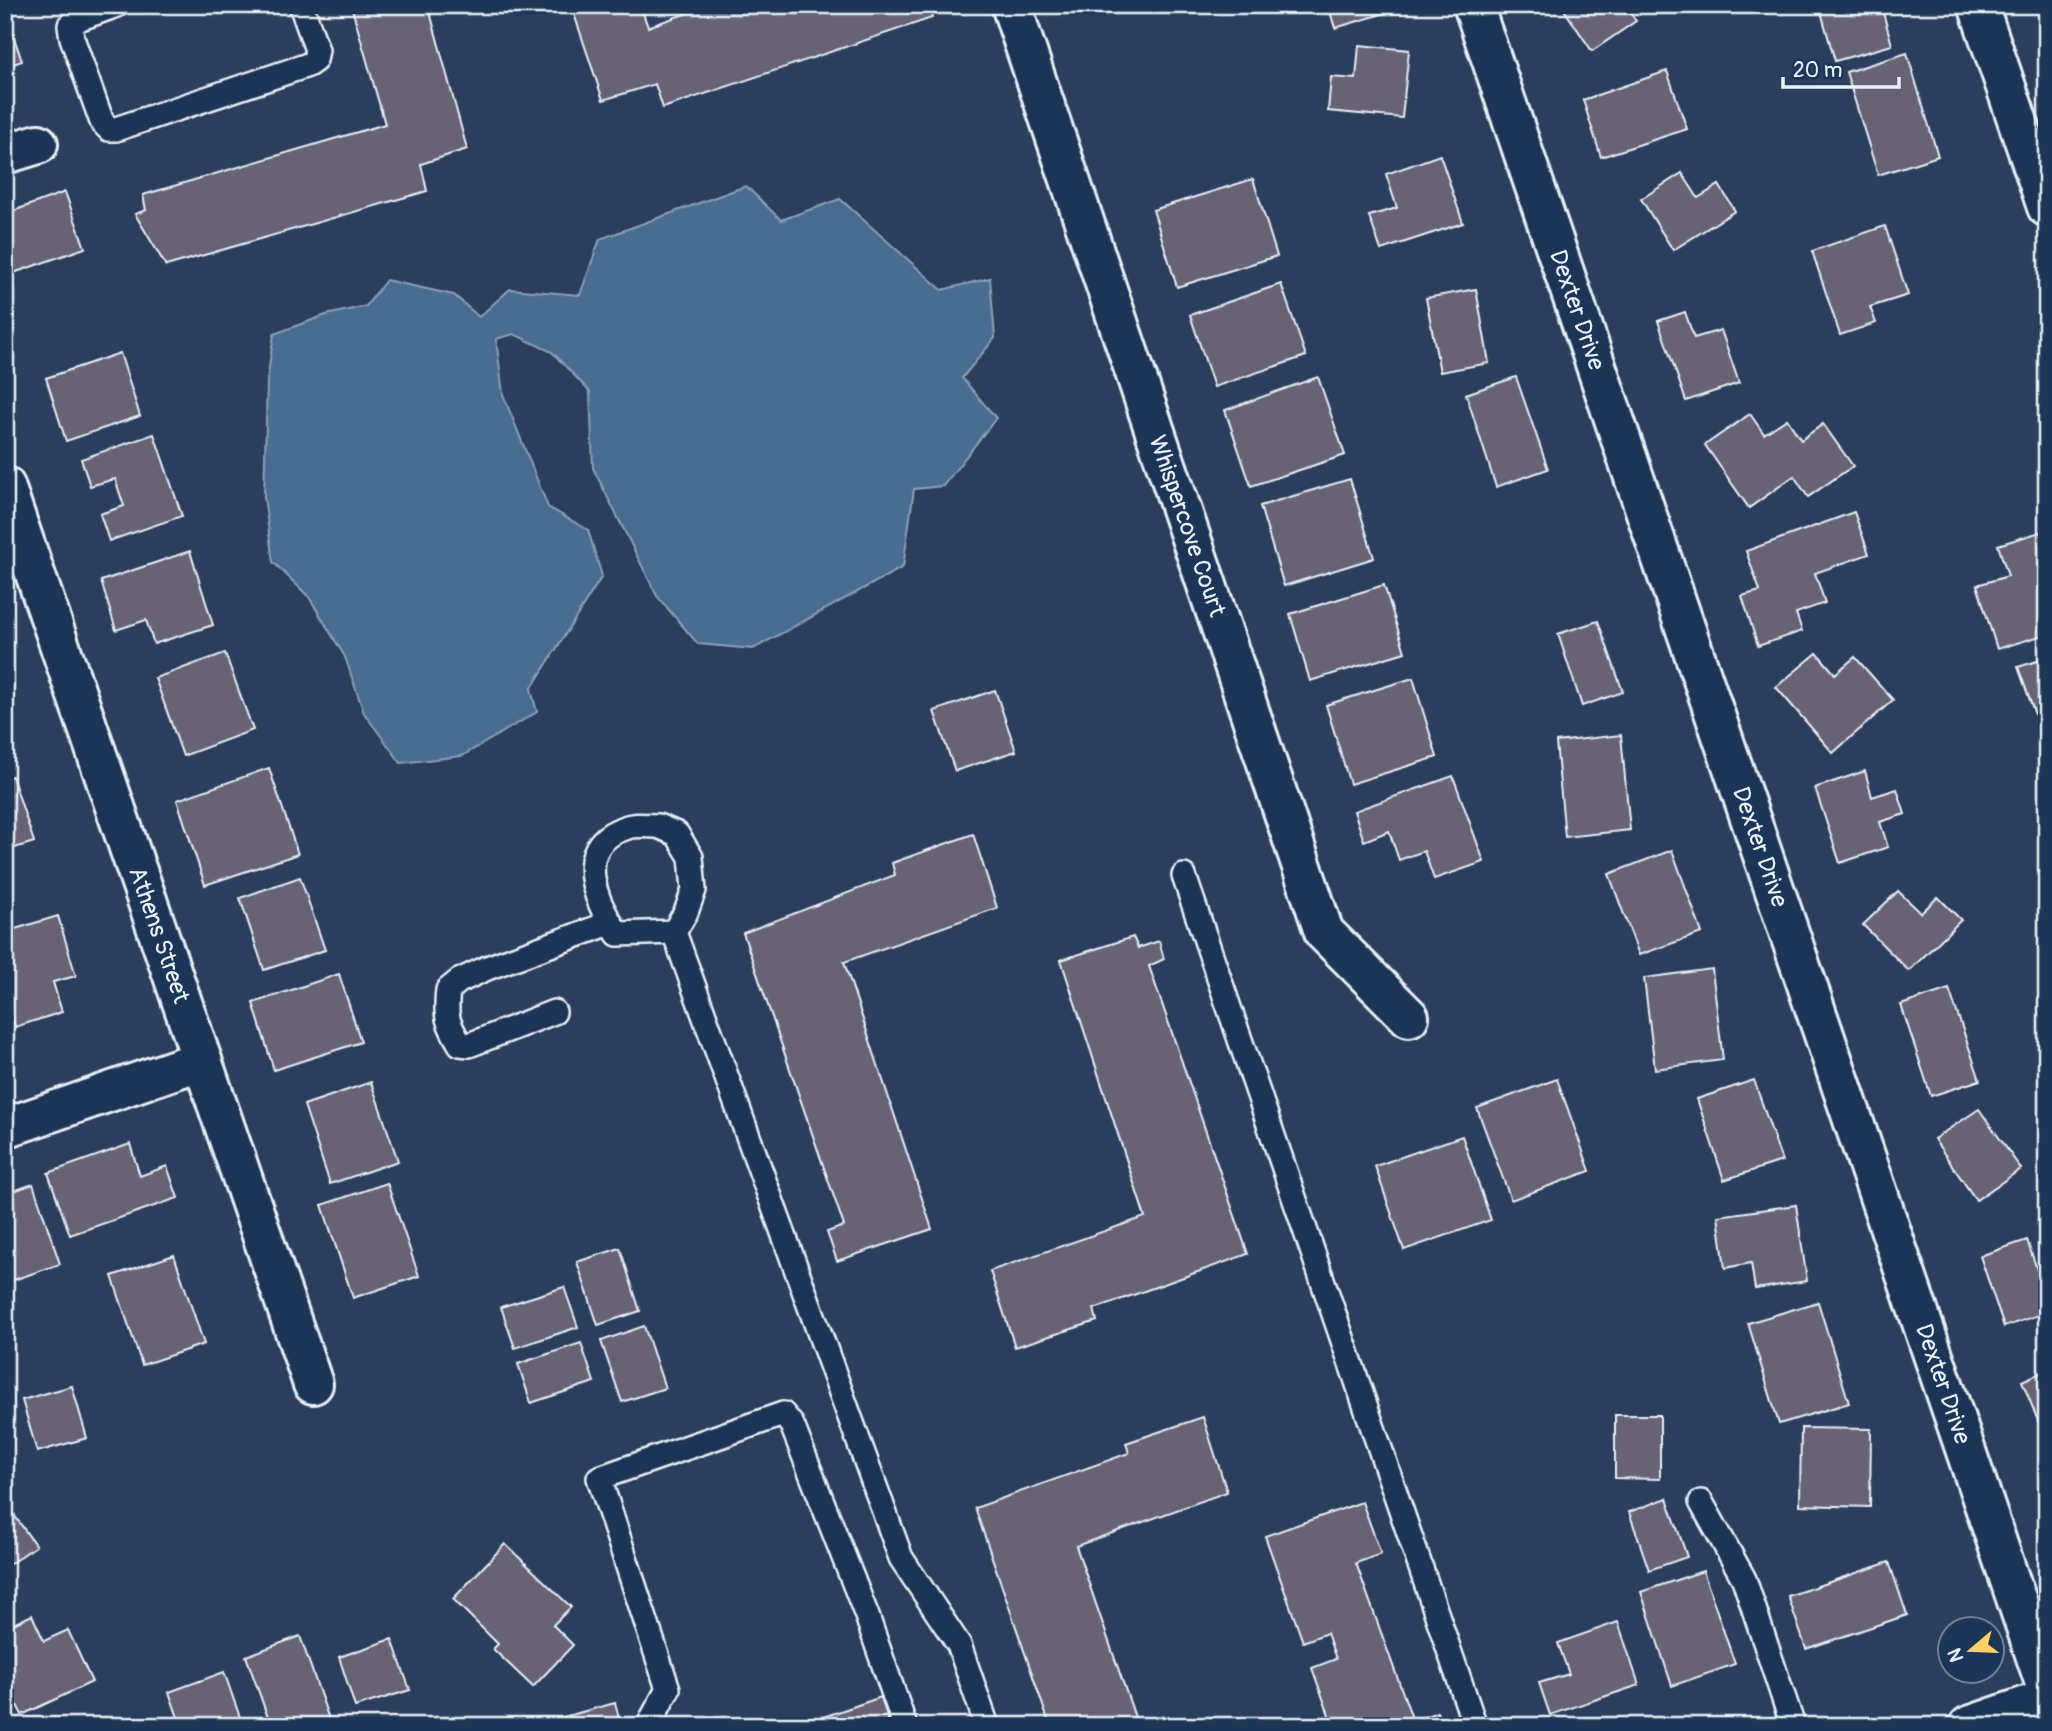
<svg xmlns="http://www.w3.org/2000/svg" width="2052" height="1731" font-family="Pangolin,sans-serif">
	<rect width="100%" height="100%" fill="#2c3e5d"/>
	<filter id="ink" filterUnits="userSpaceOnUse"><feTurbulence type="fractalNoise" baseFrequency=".0143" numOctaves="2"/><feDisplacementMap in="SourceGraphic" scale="14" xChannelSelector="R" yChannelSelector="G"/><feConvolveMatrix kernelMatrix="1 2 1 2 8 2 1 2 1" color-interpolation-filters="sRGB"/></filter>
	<g filter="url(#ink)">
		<!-- water -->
		<polygon fill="#4a6c91" stroke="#89a1ba" stroke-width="2" points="746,186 781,220 840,199 942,290 990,278 995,338 962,378 996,418 943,486 914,489 903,567 753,649 698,644 657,596 593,468 590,392 552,352 514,334 496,339 503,394 548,507 588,530 602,576 531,689 537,712 462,756 401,763 364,713 345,657 309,597 273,562 264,497 267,380 274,334 326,315 366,306 386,280 454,295 479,317 510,289 580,295 600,239"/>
		<!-- building -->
		<g fill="#676274" stroke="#e8f1f8" stroke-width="2">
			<polygon points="351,5 428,5 467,149 421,164 427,191 166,266 135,214 146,210 143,195 385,124"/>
			<polygon points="571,5 640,5 648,27 710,5 927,5 932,18 663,108 655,84 603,100"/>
			<polygon points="1328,5 1390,5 1392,11 1335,28"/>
			<polygon points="1561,5 1625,5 1636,21 1592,51"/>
			<polygon points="1819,5 1881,5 1892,45 1835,61"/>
			<polygon points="5,12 22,61 5,67"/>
			<polygon points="1359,45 1409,50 1402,118 1328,111 1331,77 1356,79"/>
			<polygon points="1907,53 1938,156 1878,175 1846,72"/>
			<polygon points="1667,71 1687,129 1601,157 1583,100"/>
			<polygon points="1440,155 1463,223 1381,250 1369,216 1397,208 1386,174"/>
			<polygon points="1682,173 1698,198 1719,185 1735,211 1673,250 1641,199"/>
			<polygon points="1253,179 1277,256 1177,287 1153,210"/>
			<polygon points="65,192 85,248 5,276 5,214"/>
			<polygon points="1885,226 1908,295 1870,307 1876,323 1840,335 1812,251"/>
			<polygon points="1281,284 1306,356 1214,387 1190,315"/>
			<polygon points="1476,289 1489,363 1440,372 1426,298"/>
			<polygon points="1685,312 1694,338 1721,330 1739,383 1686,401 1658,321"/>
			<polygon points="120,353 140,416 66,441 46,378"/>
			<polygon points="1318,377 1345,455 1251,486 1225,410"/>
			<polygon points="1516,377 1548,469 1496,487 1466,394"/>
			<polygon points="1750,414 1764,434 1787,419 1801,440 1823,424 1853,466 1808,497 1794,476 1749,508 1705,445"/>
			<polygon points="154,434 182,516 109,541 100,514 124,506 115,479 90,486 81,459"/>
			<polygon points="1350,479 1374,558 1284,586 1260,506"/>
			<polygon points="1854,512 1869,554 1815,573 1825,603 1796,613 1802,631 1758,646 1742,596 1760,591 1746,551"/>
			<polygon points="2047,530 2047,634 1997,649 1977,585 2008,576 1998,545"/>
			<polygon points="190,551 213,625 154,644 146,620 116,630 101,581"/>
			<polygon points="1384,585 1405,652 1310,681 1290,614"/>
			<polygon points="1598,621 1623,692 1582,706 1558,634"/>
			<polygon points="225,653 253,730 183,756 155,678"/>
			<polygon points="1817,653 1835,674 1855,657 1893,700 1833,753 1776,687"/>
			<polygon points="2047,658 2047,748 2018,667"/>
			<polygon points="1413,678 1437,757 1350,784 1326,705"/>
			<polygon points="995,690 1016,751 955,771 934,711"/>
			<polygon points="1621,735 1630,830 1565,837 1556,742"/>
			<polygon points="269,768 298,854 205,885 177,800"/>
			<polygon points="1865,771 1872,797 1897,789 1905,814 1880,822 1888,847 1840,863 1815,788"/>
			<polygon points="12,776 34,842 5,851 5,778"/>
			<polygon points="1453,776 1484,862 1434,879 1424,851 1399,860 1389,831 1364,841 1354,811"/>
			<polygon points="973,834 997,908 844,962 932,1229 837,1261 827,1232 844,1226 743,933 895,875 892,863"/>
			<polygon points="1672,850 1702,933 1639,955 1609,874"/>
			<polygon points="300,877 325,950 264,970 240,898"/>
			<polygon points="1898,891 1921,913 1938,897 1961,920 1909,971 1863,925"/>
			<polygon points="58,916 76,976 53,982 62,1012 15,1027 5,995 5,932"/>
			<polygon points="1133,937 1138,948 1159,941 1164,959 1149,966 1248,1254 1094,1309 1097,1321 1015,1347 990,1271 1145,1217 1061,960"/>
			<polygon points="1712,969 1723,1060 1655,1069 1644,978"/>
			<polygon points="339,974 361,1042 274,1070 253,1003"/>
			<polygon points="1949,989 1980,1080 1931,1096 1901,1005"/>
			<polygon points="1557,1079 1590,1171 1511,1200 1477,1108"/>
			<polygon points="1754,1080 1782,1161 1724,1180 1697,1099"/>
			<polygon points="371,1082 398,1161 330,1184 304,1105"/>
			<polygon points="1979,1109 2021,1169 1976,1200 1934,1139"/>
			<polygon points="1462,1136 1491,1220 1404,1250 1375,1166"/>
			<polygon points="130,1144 140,1176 167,1166 178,1198 70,1235 48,1173"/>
			<polygon points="387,1183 419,1276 353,1298 322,1205"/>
			<polygon points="33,1184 60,1264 5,1283 5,1194"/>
			<polygon points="1796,1205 1807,1281 1755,1289 1751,1263 1725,1268 1718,1216"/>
			<polygon points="2027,1240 2047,1299 2047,1312 2004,1327 1980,1256"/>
			<polygon points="620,1248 640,1311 598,1325 577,1262"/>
			<polygon points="174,1255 204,1344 142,1365 112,1276"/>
			<polygon points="564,1287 578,1327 515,1348 501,1307"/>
			<polygon points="1818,1302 1849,1403 1779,1424 1748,1323"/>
			<polygon points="644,1326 665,1388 622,1402 601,1341"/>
			<polygon points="581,1343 594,1382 531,1403 518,1364"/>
			<polygon points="2047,1370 2047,1437 2045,1438 2022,1381"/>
			<polygon points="72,1386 87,1438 37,1452 22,1400"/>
			<polygon points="1615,1415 1660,1415 1660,1479 1615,1478"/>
			<polygon points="1203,1417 1227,1492 1076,1546 1138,1726 1050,1726 975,1508 1129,1453 1126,1443"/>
			<polygon points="1801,1428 1871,1429 1870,1507 1800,1505"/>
			<polygon points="1667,1498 1687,1557 1649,1570 1629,1512"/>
			<polygon points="5,1502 36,1546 5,1567"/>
			<polygon points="1362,1502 1381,1554 1356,1563 1413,1721 1437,1712 1442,1726 1333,1726 1312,1668 1336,1659 1327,1633 1303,1642 1265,1536"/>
			<polygon points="505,1544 571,1607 553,1625 573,1645 533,1687 493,1649 498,1644 453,1599"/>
			<polygon points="1889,1562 1907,1615 1806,1649 1788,1596"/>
			<polygon points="1703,1571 1735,1664 1672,1686 1641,1592"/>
			<polygon points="32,1615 44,1641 68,1630 92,1682 22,1715 5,1681 5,1628"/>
			<polygon points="1618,1622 1639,1685 1550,1715 1539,1683 1569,1674 1558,1643"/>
			<polygon points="300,1636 330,1722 319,1726 271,1726 246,1656"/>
			<polygon points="392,1639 410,1690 355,1707 339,1657"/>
			<polygon points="224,1672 243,1726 181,1726 169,1692"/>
			<polygon points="881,1697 890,1726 797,1726"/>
			<polygon points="615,1703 621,1726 546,1726 545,1722"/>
		</g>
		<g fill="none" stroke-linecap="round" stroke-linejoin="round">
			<defs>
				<g id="service">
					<polyline points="117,5 78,19 70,26 72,38 102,122 109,129 116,129 308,65 315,60 317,50 301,5"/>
					<path d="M658,826L677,834L691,857L694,890L686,912L674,932L618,934C595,902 571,845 625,828C634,824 648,826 658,826Z"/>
					<polyline points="1184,876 1475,1726"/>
					<polyline points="674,932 901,1558 959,1645 987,1726"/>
					<path d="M554,1012L469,1045L460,1044C447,1022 445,1016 448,990L459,981L487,968L610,923"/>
					<polyline points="1701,1502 1744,1579 1793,1726"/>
					<polyline points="648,1726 668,1689 599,1478 783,1414 792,1425 867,1616 905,1726"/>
				</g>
				<g id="minor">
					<polyline points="1011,5 1324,932 1409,1017"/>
					<polyline points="1473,5 2047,1689"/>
					<polyline points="1978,5 2047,207"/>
					<polyline points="5,154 38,144"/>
					<polyline points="5,486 313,1384"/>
					<polyline points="5,1128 202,1060"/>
				</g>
				<polyline id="tertiary" points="1969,1726 2047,1699"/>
			</defs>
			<!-- service casing -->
			<use href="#service" stroke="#e8f1f8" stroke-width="28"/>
			<!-- minor casing -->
			<use href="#minor" stroke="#e8f1f8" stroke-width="44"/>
			<!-- tertiary casing -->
			<use href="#tertiary" stroke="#e8f1f8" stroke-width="44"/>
			<!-- service -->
			<use href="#service" stroke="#1d3557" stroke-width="23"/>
			<!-- minor -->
			<use href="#minor" stroke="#1d3557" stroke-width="38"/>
			<!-- tertiary -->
			<use href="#tertiary" stroke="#1d3557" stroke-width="38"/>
		</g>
	</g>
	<g text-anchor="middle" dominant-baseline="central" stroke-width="7" stroke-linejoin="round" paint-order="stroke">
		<!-- street labels -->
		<g font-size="24" fill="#e8f1f8" stroke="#1d3557">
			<text transform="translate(1577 310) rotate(71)">Dexter Drive</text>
			<text transform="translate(1187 526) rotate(71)">Whispercove Court</text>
			<text transform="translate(1760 847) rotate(71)">Dexter Drive</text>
			<text transform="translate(159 935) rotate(71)">Athens Street</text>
			<text transform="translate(1943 1384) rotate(71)">Dexter Drive</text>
		</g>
	</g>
	<!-- margin -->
	<rect width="2052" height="1731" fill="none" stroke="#1d3557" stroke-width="28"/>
	<rect x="14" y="14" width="2024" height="1703" fill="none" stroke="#e8f1f8" stroke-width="2.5" filter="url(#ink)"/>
	<!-- north arrow -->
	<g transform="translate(1971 1650) rotate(251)"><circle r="33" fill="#1d3557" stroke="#6e8097" stroke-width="2"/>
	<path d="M0-5L12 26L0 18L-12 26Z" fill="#ffd166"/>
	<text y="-10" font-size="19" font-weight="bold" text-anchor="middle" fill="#e8f1f8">N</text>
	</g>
	<!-- scale -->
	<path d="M1783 77v10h116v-10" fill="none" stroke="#e8f1f8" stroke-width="3.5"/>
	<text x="1793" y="77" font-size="21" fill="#e8f1f8" stroke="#1d3557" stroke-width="5" paint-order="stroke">20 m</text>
</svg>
